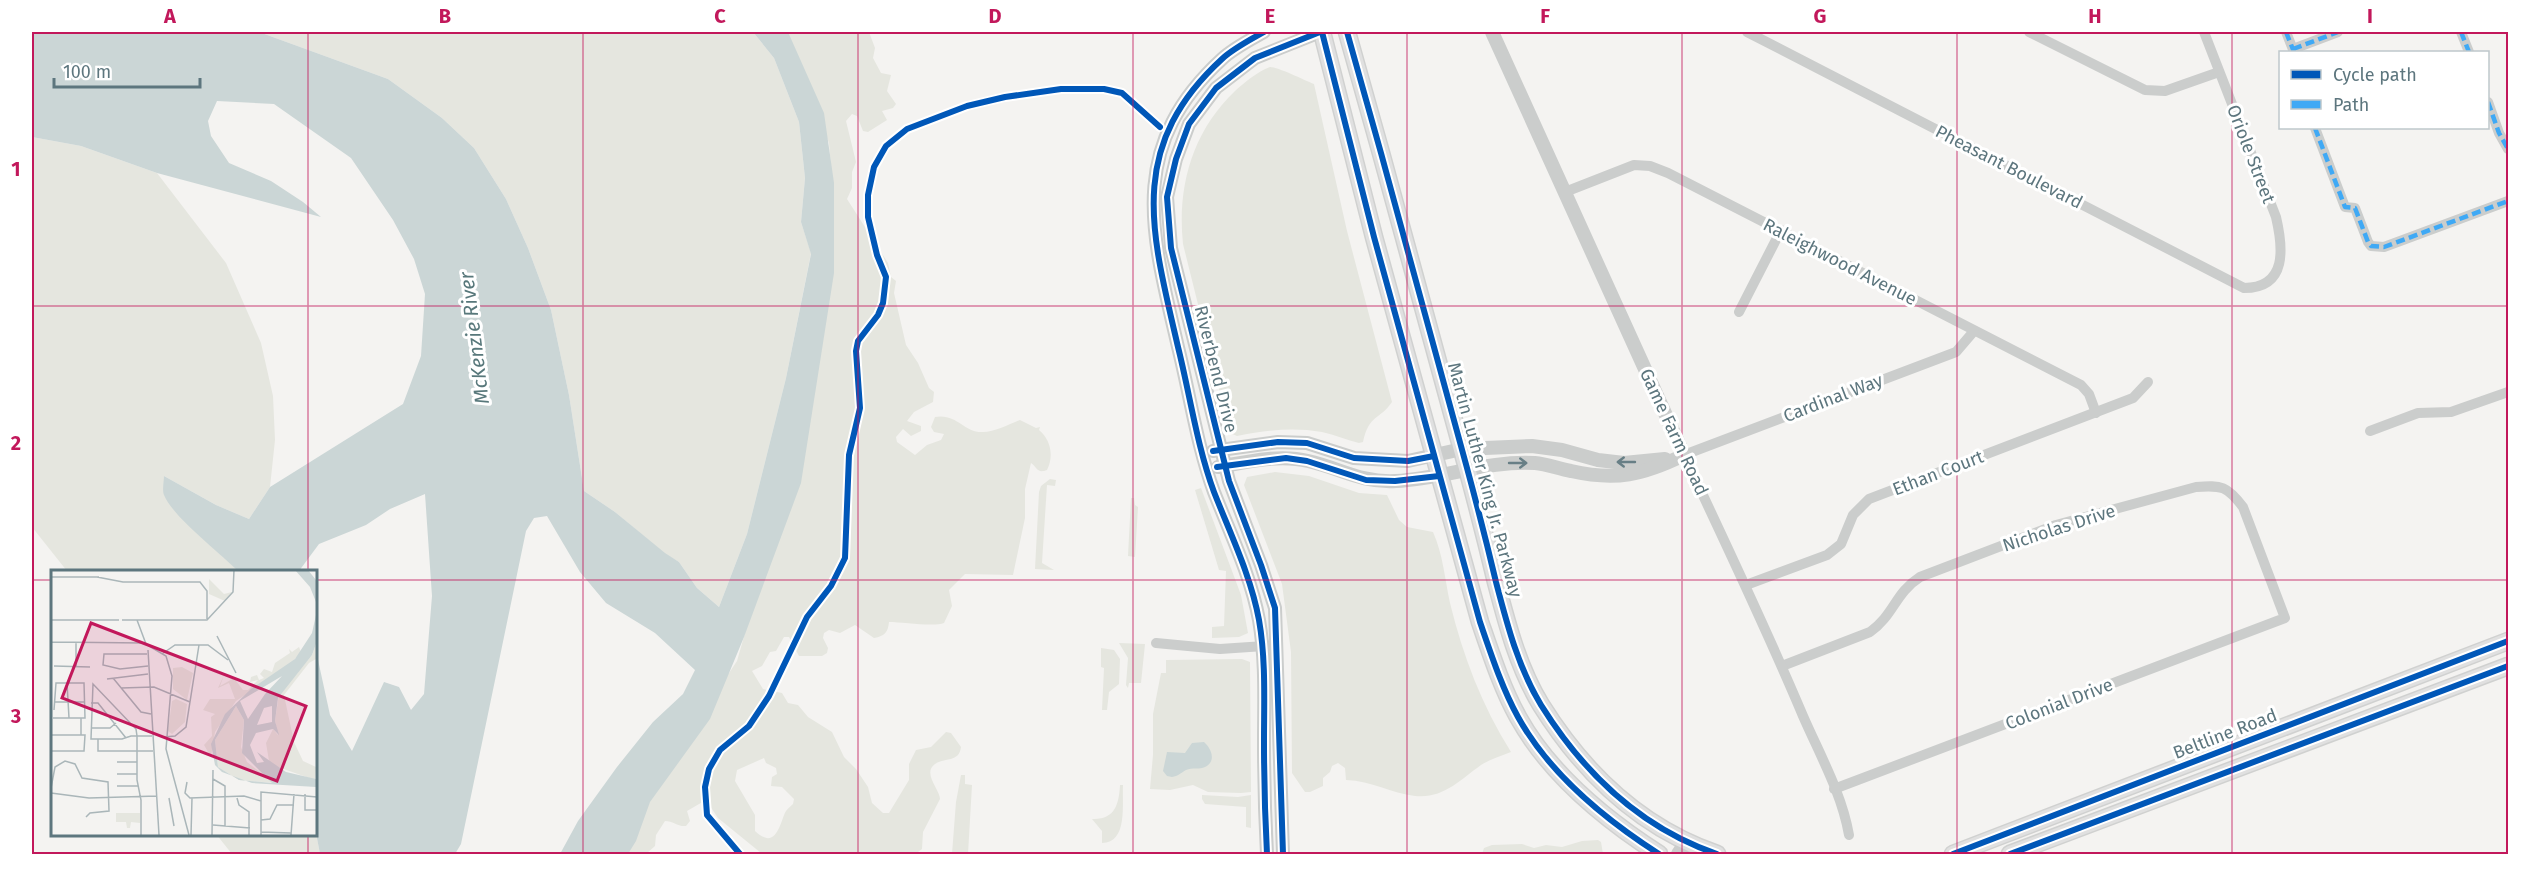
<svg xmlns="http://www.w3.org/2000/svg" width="2540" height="886" font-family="'Fira Sans',sans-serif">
	<rect width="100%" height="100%" fill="#f4f3f1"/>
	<!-- green -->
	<g fill="#e5e6df" fill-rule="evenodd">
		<polygon points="259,32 753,32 774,58 799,122 805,178 801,222 811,253 786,378 747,534 719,607 697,588 679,562 665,554 615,512 584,491 569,395 551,310 528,248 506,199 474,148 442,118 388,79"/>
		<path d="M784,32H869L875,48L873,58L881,73L891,75L887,91L896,104L893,108L882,111L887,120L868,132L863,131L857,116L852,114L846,121L856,162L852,172V188L847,199L888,263L891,277L896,281L894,293L906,345L918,363L929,388L934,392L933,402L914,412L907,421L921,426V431L911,436L903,429L896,437L897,442L915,455L927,445L941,440L944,434L934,432L931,427L935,417C957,413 964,433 983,432C995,432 1009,424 1020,420L1036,428L1040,427L1039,430C1051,440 1054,456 1047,470C1037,474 1037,467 1031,463L1025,489V518L1013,575L965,574L949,590L952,606L944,623C934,627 902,622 889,622C888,632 885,636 874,638L855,625L840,633L829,630L824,633L823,638L828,648L827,653L822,656H799L789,637H784L776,651L770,652L762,666L752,671L763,689L782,693L788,703L798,705L808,717L832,732L844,757L856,769L868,787L872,803L883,813H889L892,808L909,780V764L916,750L931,747L946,732L951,733L961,747C959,763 945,757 935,764C922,773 940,790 940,799L923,832L922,849L918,852L899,854L761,853L718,818L706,800L687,811L690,821L686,826C678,827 673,821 665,821L656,835L655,846L646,854H626L639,809L737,661L745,633L831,167L829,143ZM764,758L766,763L776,768L777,774L772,777L771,786L782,787L794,799L793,804C791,806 788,808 786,811C780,821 777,852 755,831V815L735,781L737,770Z"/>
		<path d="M1270,67C1278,67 1304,80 1314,84L1347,231L1392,402C1380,420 1369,414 1363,442L1359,443C1347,440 1335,435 1322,432C1294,427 1265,430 1237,436L1230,433L1183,244C1177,187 1192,132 1235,91C1245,82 1257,72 1270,67Z"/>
		<polygon points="32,137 81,146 157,173 226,263 261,343 273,396 275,440 270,487 249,519 216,505 164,476 164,494 238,571 67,571 32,527"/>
		<path d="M1275,472L1309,476L1359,493L1387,495L1399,520L1407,527L1433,532C1443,554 1445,580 1450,603C1463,656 1482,706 1511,752C1501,756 1490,759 1481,765C1460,780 1443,799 1415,796C1391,793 1372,781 1346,780L1345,768L1338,763L1332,766L1330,772L1323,778V786L1310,792H1305L1292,773L1291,652L1282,584L1244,485L1247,477Z"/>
		<polygon points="1050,479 1056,480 1055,486 1047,485 1042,563 1054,570 1035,569 1039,492 1041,486"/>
		<polygon points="1201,488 1241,595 1248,633 1239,637 1212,638 1212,627 1224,626 1226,571 1219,570 1195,490"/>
		<polygon points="1131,498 1134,498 1135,505 1138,507 1135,557 1128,556"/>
		<polygon points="1119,643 1145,644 1141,683 1129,683 1128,688 1126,685 1128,658"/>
		<polygon points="1101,648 1114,650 1120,659 1119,684 1109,692 1107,710 1102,710 1104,668 1101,667"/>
		<polygon points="1242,659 1250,662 1251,792 1241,793 1208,792 1193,785 1170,790 1150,789 1153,755 1153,714 1161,673 1166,673 1166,660"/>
		<polygon points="961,775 965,775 965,784 972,785 968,854 952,854 956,802"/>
		<path d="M1120,785H1123C1122,804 1128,843 1102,843V831L1092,819C1115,820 1119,804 1120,785Z"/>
		<polygon points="1202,795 1238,797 1251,795 1251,828 1246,827 1246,807 1205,804 1202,799"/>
		<polygon points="315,828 320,854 232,854 216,834 315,834"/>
		<polygon points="1598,840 1601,842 1603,854 1482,854 1484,848 1492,845 1522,844 1534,848 1546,845 1562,847 1582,841"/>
	</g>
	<!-- water -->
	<g fill="#cbd6d6">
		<path d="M32,32H259L388,79L442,118L474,148L506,199L528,248L551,310L569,395L584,491L615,512L665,553L679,562L697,588L719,607L747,534L786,378L811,254L801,222L805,178L799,122L774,58L753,32H788L824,113L834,183V273L801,483L744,637L710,719L650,802L636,841L628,854H560L578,821L617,767L653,722L683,694L695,670L655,633L606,603L580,572L547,516L534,518L526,531L461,844L455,854H320L315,828V646L330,715L352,751L384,682L399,687L411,710L424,694L432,596L425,494L390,509L366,525L319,544L299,571H238C219,552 173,517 164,495C162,490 164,481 164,476L216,505L249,519L270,487L403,404L421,356L425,294L414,259L393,220L351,158L274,104L217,101L208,121L211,136L229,163L271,181L303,202L321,217L157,173L81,146L32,137Z"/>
		<path d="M1204,742C1211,748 1217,761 1205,767C1200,770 1192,767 1186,770C1181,773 1178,776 1172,777L1167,776L1163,771L1167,752L1185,753L1192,743Z"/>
	</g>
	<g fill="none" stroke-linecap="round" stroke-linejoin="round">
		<defs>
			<g id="primary">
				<path d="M1322,32L1374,237L1480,622C1491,654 1502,688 1518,717C1549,773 1606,820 1659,854"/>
				<path d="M1347,32C1388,177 1428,322 1467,468C1477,505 1487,544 1496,582C1507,624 1518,667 1541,705C1583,772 1641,828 1717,854"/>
				<polyline points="1953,854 2508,641"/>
				<polyline points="2010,854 2508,666"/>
			</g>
		</defs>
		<!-- primary casing -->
		<use href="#primary" stroke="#d0d1d0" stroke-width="19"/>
		<!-- minor -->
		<g stroke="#cbcdcc" stroke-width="10">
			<path d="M1747,32L2244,288C2288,288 2283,247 2276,217L2204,32"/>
			<polyline points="2029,32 2145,90 2165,91 2219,72"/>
			<polyline points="2286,32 2294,52"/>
			<polyline points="2461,32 2469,52"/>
			<polyline points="2293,49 2338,32"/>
			<polyline points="2488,102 2499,133 2508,149"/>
			<polyline points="2315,128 2345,207 2355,208 2368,242 2371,246 2384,247 2508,201"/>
			<polyline points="1565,192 1634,165 1650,166 1668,173 2081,385 2089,394 2096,413"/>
			<polyline points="1739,312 1781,230"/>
			<polyline points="2370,431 2418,413 2451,412 2508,392"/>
			<polyline points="1746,585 1827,555 1841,544 1853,515 1869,499 2133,398 2148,382"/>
			<polyline points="1156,643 1220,649 1278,645"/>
			<path d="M1782,666L1870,632C1894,615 1895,593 1920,577L2056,525L2196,487C2222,485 2227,486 2243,507L2285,618L1834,789"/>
			<path d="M1849,835C1842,794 1820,755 1803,716C1766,628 1725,542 1684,455L1956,352L1974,331"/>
		</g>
		<!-- tertiary -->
		<g stroke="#cbcdcc" stroke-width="14">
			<path d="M1264,32C1250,40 1234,48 1222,59C1125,148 1152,234 1178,347C1190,395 1197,446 1214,492C1230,533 1251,576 1259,620C1266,660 1264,701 1264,741C1264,779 1265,817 1267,854"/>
			<polyline points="1492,32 1684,455"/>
			<polyline points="1213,451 1278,442 1307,443 1354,458 1408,461 1462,449 1532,446 1562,450 1598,460 1624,463 1665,459"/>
			<path d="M1218,467C1246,462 1279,454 1308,461C1340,468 1360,483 1396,481C1443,479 1488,460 1535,463C1547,464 1559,469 1571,471C1616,481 1643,475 1684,455"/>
			<polyline points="1283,854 1275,608 1261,565 1229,481 1171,248 1167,197 1176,159 1189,124 1216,88 1255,58 1320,32"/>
			<polyline points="1678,854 1686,842"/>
		</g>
		<!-- primary -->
		<use href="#primary" stroke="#e0e0e0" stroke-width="16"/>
		<!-- quiet -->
		<g stroke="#3fa9f5" stroke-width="4.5" stroke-dasharray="9 4.5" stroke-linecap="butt">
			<polyline points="2286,32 2294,52"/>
			<polyline points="2461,32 2469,52"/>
			<polyline points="2293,49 2338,32"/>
			<polyline points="2488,102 2499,133 2508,149"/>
			<polyline points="2315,128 2345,207 2355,208 2368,242 2371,246 2384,247 2508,201"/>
		</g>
		<defs>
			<g id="cycleway">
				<path d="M1264,32C1250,40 1234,48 1222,59C1125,148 1152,234 1178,347C1190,395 1197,446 1214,492C1230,533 1251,576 1259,620C1266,660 1264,701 1264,741C1264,779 1265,817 1267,854"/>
				<path d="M1322,32L1374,237L1480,622C1491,654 1502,688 1518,717C1549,773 1606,820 1659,854"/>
				<path d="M1347,32C1388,177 1428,322 1467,468C1477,505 1487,544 1496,582C1507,624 1518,667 1541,705C1583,772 1641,828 1717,854"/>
				<polyline points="1213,451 1278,442 1307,443 1354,458 1408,461 1434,456"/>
				<polyline points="1217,467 1286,458 1307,461 1366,480 1395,481 1439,476"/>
				<polyline points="740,854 707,815 705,787 709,769 720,750 749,726 769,696 807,617 831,586 845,558 849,455 860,408 856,351 858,341 878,315 883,303 886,277 877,255 868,217 868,195 874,167 886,146 907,129 967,106 1005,97 1061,89 1104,89 1122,93 1160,127"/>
				<polyline points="1283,854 1275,608 1261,565 1229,481 1171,248 1167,197 1176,159 1189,124 1216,88 1255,58 1320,32"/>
				<polyline points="1953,854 2508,641"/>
				<polyline points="2010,854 2508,666"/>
			</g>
		</defs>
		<!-- cycleway casing -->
		<use href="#cycleway" stroke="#fff" stroke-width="10"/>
		<!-- cycleway -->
		<use href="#cycleway" stroke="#0057b8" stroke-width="6"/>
	</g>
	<!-- one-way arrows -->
	<defs><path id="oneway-shaft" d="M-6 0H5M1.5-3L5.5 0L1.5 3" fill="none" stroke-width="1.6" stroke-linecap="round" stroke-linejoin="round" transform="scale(1.5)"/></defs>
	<g stroke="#687f86">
		<use href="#oneway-shaft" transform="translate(1626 462) rotate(-180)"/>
		<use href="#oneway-shaft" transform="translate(1518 463)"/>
	</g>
	<!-- grid -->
	<path fill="none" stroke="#c2185b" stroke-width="1.5" stroke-opacity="0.55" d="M308,32V571M583,32V854M858,32V854M1133,32V854M1407,32V854M1682,32V854M1957,32V854M2232,32V854M32,306H2508M32,580H52M315,580H2508M308,834V854"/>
	<g text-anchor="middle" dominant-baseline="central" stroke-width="6" stroke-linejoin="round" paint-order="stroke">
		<!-- street labels -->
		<g font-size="18" fill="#5d767e" stroke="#fff">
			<text transform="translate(2251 154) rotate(69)">Oriole Street</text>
			<text transform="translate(2009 167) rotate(27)">Pheasant Boulevard</text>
			<text transform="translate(1840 262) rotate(27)">Raleighwood Avenue</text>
			<text transform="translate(1216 369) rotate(76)">Riverbend Drive</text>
			<text transform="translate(1833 398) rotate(-21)">Cardinal Way</text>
			<text transform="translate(1674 432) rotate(65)">Game Farm Road</text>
			<text transform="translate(1938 473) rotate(-21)">Ethan Court</text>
			<text transform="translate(1485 480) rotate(75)">Martin Luther King Jr. Parkway</text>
			<text transform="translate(2059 528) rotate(-18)">Nicholas Drive</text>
			<text transform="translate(2059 704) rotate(-21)">Colonial Drive</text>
			<text transform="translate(2225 734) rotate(-21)">Beltline Road</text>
		</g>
		<!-- water labels -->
		<g font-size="20" font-style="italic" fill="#58787b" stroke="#fff">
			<text transform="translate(474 338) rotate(-97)">McKenzie River</text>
		</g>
	</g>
	<!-- overview -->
	<g transform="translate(51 570)">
		<rect width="266" height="266" fill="#f4f3f1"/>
		<path d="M158,9L173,24L181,22L174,31L158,24ZM265,74V89L258,93L233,125L243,172L252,191L265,197L264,210L224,196L218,191L215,173L222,159L227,165L224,151L228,124L261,85ZM248,77L250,82L239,95L185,131L164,162L160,187L153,175L161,166L160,147L164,144L152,140L159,129H184L178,113L167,118L173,105L169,116L183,108L192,120H197L207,110L199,112L200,107L206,105L208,110L213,108L209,104L213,99L221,102L224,93L239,83L238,79L241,82ZM131,97L142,103L136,130L122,119V98ZM125,129L136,134L134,152L121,164L117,161L121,131ZM185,136L193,150L190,177L196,192L223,213L188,210L167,197L164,170ZM65,243H89V253L80,252L79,258H76L75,252H65Z" fill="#e5e6df"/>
		<path d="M244,0H257L265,10V32L259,17ZM265,45V74L261,85L227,128L224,151L228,165L222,159L205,163L199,175L206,193L213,192L206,182L235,202L265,209V217L201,213L171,202L164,195L160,174L174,144L200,119L244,89L261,63ZM231,106L214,124L197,149L189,131ZM185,136L193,150L191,183L221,213L188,210L167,197L164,170ZM221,136V152L206,155L213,138Z" fill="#cbd6d6" fill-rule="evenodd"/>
		<path fill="none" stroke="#aab6b9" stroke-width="1.5" d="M0,7H48M46,7L72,12H149L156,21V49M0,50H68M71,50H156L182,22L183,0M86,50L95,74M0,62V146M166,66L185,103M0,72L93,73L115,86L121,106L115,179L138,265M97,80L108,265M96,84H53L52,95L69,99L97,96M111,84L124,75H157L177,90M3,96L39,97M25,96V73M62,108L90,142L100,144M56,109L97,104M16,113L18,148M70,118L103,117L139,132M4,132H33M40,133H47L75,168M2,148H34L33,113H5L3,140M40,158H59L65,153M0,165H30V148M113,167L124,166L135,157L148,75M47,169V181H102M0,181H33L34,165H30M66,192H86M66,204H86M162,209L174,216V256M136,212L134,223L139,228L193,226L210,231M66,216H87M0,218L4,197L14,191L24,194L31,208L57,212L58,241L39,243L35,247M0,223L38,228L106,226M254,224V240H266M118,228L123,256M186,228L188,235L198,242V265M210,250L219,249L226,235H243M162,255L199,258M210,262L240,263M90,265V230L86,210V166L85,159L42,114L40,169H71L80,166H101M140,265L141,228M161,265L162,200M210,265V222L266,227M240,265L243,224"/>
		<path fill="#c2185b" fill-opacity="0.15" stroke="#c2185b" stroke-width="3" d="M40,53L255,136L226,211L11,128Z"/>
		<rect width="266" height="266" fill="none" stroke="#5d767e" stroke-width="3"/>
	</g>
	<!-- border -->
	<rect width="2540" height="886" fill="none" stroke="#ffffff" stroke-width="66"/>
	<!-- legend -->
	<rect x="2279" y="51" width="210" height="78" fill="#ffffff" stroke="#bec8cb" stroke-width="1.5"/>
	<rect x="2291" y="70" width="30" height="9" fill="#0057b8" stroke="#bec8cb" stroke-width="1.5"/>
	<text x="2333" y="81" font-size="18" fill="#5d767e">Cycle path</text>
	<rect x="2291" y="100" width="30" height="9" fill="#3fa9f5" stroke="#bec8cb" stroke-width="1.5"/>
	<text x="2333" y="111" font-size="18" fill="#5d767e">Path</text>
	<!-- scale -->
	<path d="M54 78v9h146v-9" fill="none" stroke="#5d767e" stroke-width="3"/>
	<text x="63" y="78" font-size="18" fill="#5d767e" stroke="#ffffff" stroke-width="4.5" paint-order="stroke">100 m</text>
	<rect x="33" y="33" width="2474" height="820" fill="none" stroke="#c2185b" stroke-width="2"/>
	<g font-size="20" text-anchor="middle" font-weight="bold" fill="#c2185b">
		<text x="170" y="23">A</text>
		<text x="445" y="23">B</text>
		<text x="720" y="23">C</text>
		<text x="995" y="23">D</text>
		<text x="1270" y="23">E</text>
		<text x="1545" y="23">F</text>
		<text x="1820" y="23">G</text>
		<text x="2095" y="23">H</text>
		<text x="2370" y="23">I</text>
		<text x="16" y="176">1</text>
		<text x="16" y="450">2</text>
		<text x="16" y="723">3</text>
	</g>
</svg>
